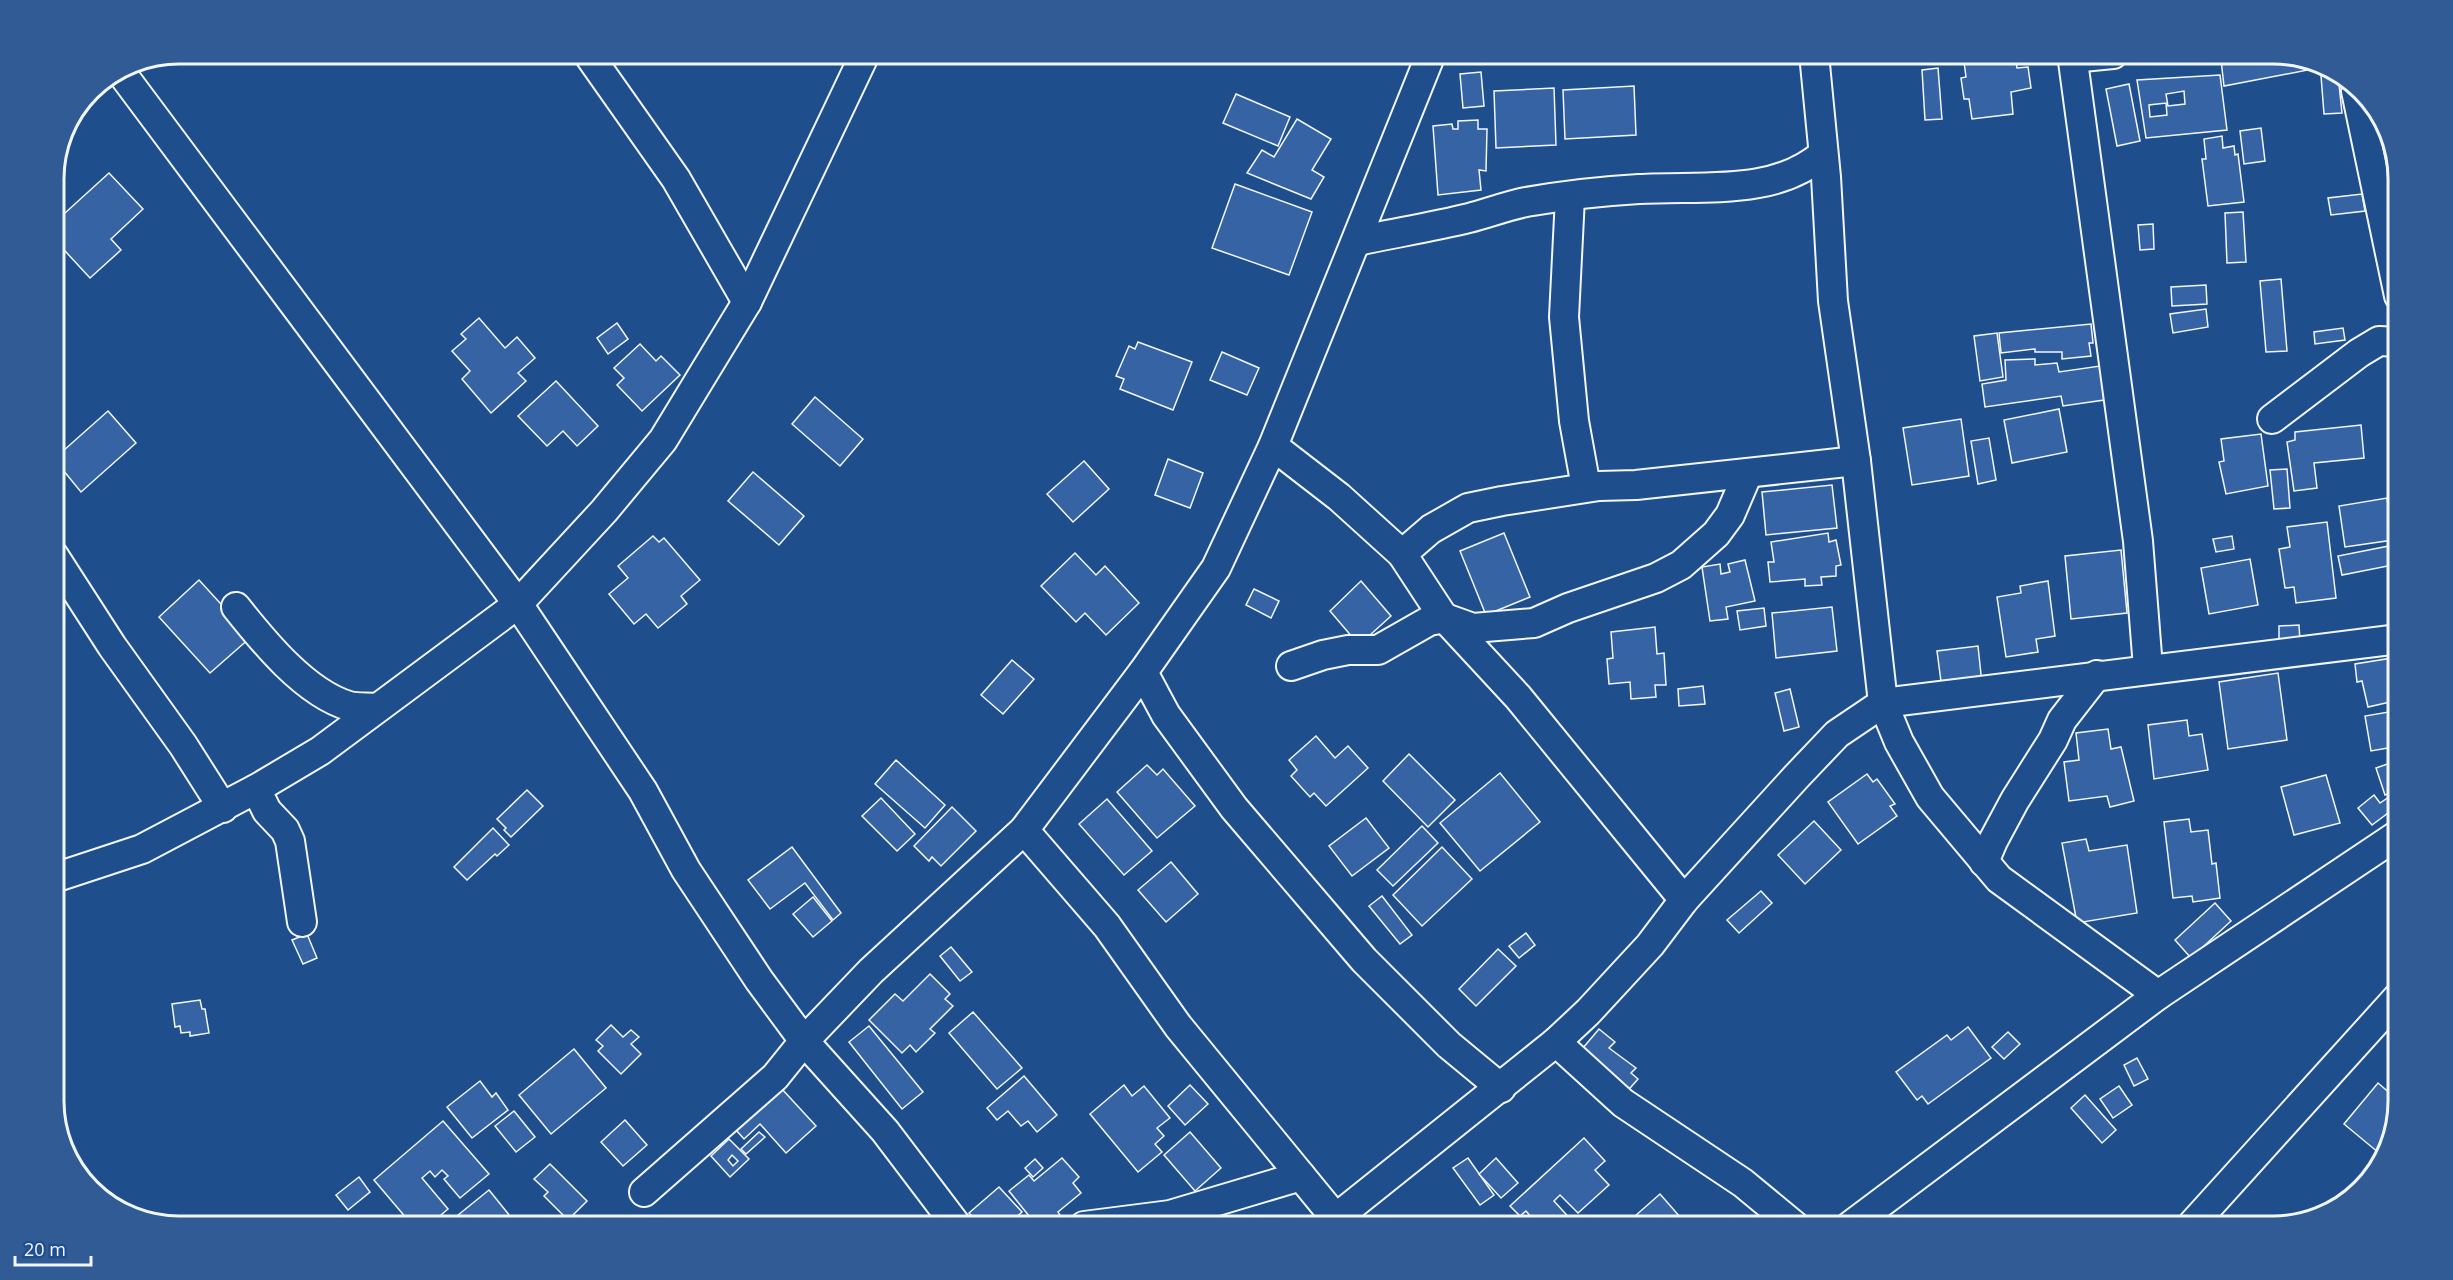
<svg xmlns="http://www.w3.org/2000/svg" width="2453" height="1280" font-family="'Open Sans',sans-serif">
	<rect width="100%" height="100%" fill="#1f4e8c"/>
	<!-- building -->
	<g fill="#3563a3" stroke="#f2f6ff" stroke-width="1.5" fill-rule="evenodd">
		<polygon points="1490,54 1527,54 1527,60 1490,58"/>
		<polygon points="1963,54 2015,54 2017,68 2028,67 2031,88 2011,92 2013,114 1972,119 1969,99 1964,99 1961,78 1966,77"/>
		<polygon points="2258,54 2273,54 2308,62 2308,70 2224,86 2221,60"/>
		<polygon points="1938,68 1942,119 1925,120 1922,70"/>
		<polygon points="1481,72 1484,106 1463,108 1460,74"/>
		<path d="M2220,75L2227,130L2146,138L2137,80ZM2184,91L2185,104L2168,106L2166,94ZM2166,103L2167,115L2150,117L2149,105Z"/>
		<polygon points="2338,75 2342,113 2324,114 2321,76"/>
		<polygon points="2129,84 2140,141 2117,146 2106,89"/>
		<polygon points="1634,86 1636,135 1565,139 1563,90"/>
		<polygon points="1554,88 1556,145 1496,148 1494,91"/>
		<polygon points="1236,94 1290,117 1278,146 1223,123"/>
		<polygon points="1297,119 1331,139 1312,170 1324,177 1311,199 1247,173 1262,150 1274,157"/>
		<polygon points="1478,120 1478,129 1487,129 1486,171 1479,170 1481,190 1438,195 1433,126 1452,124 1453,129 1458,129 1458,121"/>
		<polygon points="2261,128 2265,161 2244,164 2240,131"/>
		<polygon points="2222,136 2223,148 2234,146 2235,155 2238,154 2244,202 2208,206 2202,159 2206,159 2204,139"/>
		<polygon points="109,173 143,209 111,239 121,250 90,278 54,239 54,223"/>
		<polygon points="1235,184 1312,212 1289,275 1212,248"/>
		<polygon points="2362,194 2365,211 2331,215 2328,198"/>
		<polygon points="2243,212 2246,262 2227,263 2225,213"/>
		<polygon points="2153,224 2154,249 2140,250 2138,225"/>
		<polygon points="2281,279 2287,351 2266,352 2260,281"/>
		<polygon points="2206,285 2207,304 2172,306 2171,287"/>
		<polygon points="2206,309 2208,327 2173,333 2170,314"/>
		<polygon points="479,318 505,348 517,337 535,358 518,373 526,381 491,413 462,379 470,371 452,351 466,339 461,334"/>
		<polygon points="617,323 628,339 608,354 597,338"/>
		<polygon points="2091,324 2093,343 2089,343 2091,356 2062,359 2062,352 2035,352 2035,349 2001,353 1999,333"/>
		<polygon points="2343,328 2345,340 2315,344 2314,332"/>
		<polygon points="1997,333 2003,377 1980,381 1974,336"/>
		<polygon points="1138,342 1192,362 1173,410 1120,389 1124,379 1116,376 1129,346 1135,349"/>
		<polygon points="640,344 656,361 661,356 680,375 642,411 617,385 624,378 614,368"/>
		<polygon points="1222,352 1259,368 1247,395 1210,380"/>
		<polygon points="2035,359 2035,365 2057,363 2059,372 2100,366 2104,400 2063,406 2061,396 1985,407 1982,384 2006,380 2005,360"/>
		<polygon points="556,381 598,426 577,446 563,431 547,446 518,416"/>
		<polygon points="815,397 863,439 840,466 792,424"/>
		<polygon points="2059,409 2067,452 2012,463 2004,420"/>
		<polygon points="108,411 136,443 81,492 54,459"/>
		<polygon points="1961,419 1969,476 1912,485 1903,428"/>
		<polygon points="2361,425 2364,458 2314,463 2317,488 2294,491 2287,442 2295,440 2295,432"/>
		<polygon points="2261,434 2268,486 2226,494 2219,462 2224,461 2221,439"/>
		<polygon points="1989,438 1996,480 1978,484 1971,441"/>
		<polygon points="1168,459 1203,473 1190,508 1155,495"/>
		<polygon points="1084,461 1109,489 1073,522 1047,494"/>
		<polygon points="2287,469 2290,508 2274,509 2270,470"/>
		<polygon points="753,472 804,516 779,545 728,501"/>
		<polygon points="1832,485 1837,528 1766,535 1762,492"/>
		<polygon points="2387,498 2393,540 2345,547 2339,506"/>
		<polygon points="2327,522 2336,598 2296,603 2294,587 2285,588 2279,549 2290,547 2287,527"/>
		<polygon points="1504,533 1530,597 1486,615 1460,551"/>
		<polygon points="1828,533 1829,542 1836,540 1841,565 1836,566 1836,576 1821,577 1822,585 1805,586 1805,579 1770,582 1768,562 1774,562 1771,542"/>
		<polygon points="653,536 659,542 664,538 700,580 681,596 687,604 658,628 646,614 634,624 609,594 628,578 618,566"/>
		<polygon points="2232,536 2234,549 2216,552 2213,539"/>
		<polygon points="2389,546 2393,565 2342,575 2338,556"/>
		<polygon points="2121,550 2127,613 2071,619 2065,556"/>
		<polygon points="1075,553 1096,575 1105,566 1139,603 1106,635 1085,613 1076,622 1041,586"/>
		<polygon points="2250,559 2258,605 2209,614 2201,568"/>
		<polygon points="1745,560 1755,601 1726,607 1728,619 1710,621 1702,567 1720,564 1721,574 1730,572 1728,564"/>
		<polygon points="199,580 251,637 210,673 159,617"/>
		<polygon points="1361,581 1391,616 1359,645 1330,611"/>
		<polygon points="2048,581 2055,636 2036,639 2038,652 2006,657 1997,597 2021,593 2020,586"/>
		<polygon points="1254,589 1279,601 1271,618 1246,605"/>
		<polygon points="1832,607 1837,651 1776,658 1772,613"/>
		<polygon points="1764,608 1766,626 1740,630 1737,611"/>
		<polygon points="2299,625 2300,641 2279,642 2279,626"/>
		<polygon points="1655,627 1657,654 1664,653 1666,685 1655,685 1656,697 1631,699 1630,682 1609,684 1607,659 1613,658 1611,632"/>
		<polygon points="1978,646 1982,684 1942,689 1937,651"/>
		<polygon points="2399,657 2399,700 2368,707 2362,681 2357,682 2355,664"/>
		<polygon points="1012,660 1034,679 1003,714 981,695"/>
		<polygon points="2278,673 2287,740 2228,749 2219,682"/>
		<polygon points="1703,686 1705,704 1679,706 1678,689"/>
		<polygon points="1790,689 1799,727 1784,731 1775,693"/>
		<polygon points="2394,706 2399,706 2399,746 2371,751 2365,716 2395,711"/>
		<polygon points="2187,720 2189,736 2202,734 2208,770 2154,779 2148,725"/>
		<polygon points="2108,729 2111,749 2121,747 2134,801 2110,807 2107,796 2069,801 2064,762 2079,760 2076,733"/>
		<polygon points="1316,736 1335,758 1348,746 1368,768 1326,806 1314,793 1310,797 1291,776 1297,770 1289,760"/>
		<polygon points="1409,754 1455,800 1428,827 1383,781"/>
		<polygon points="896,760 945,805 925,828 875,784"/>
		<polygon points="2399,760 2399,790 2385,795 2376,768"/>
		<polygon points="1147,765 1157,775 1163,769 1195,806 1157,838 1117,792"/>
		<polygon points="1500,773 1540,822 1480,871 1440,823"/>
		<polygon points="1867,774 1873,782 1877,779 1895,804 1890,806 1897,816 1858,844 1828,802"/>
		<polygon points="2326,775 2340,823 2294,835 2281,787"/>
		<polygon points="527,790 543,806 511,837 504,830 506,828 497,819"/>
		<polygon points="2374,795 2380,803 2389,797 2396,807 2372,825 2358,808"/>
		<polygon points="881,798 915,834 897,851 862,816"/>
		<polygon points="1107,799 1152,851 1124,875 1079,824"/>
		<polygon points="952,807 976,831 941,866 932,857 929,861 914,846"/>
		<polygon points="1366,818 1389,848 1352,876 1329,846"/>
		<polygon points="2189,819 2191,832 2208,830 2212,864 2216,863 2220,898 2193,902 2192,896 2173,898 2164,822"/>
		<polygon points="1814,821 1841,850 1805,884 1778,855"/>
		<polygon points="1422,826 1438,843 1393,886 1377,870"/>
		<polygon points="493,828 509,845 497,856 495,854 467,880 454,867"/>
		<polygon points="2086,839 2089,851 2127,845 2137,913 2077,923 2062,843"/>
		<polygon points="792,847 841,913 833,920 805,883 770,909 748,880"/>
		<polygon points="1442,847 1472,879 1422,926 1393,895"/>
		<polygon points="1171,862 1198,894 1166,922 1138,890"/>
		<polygon points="1761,891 1772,903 1739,933 1727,920"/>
		<polygon points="1382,896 1412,935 1400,944 1369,906"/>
		<polygon points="813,897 832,921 813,937 793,914"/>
		<polygon points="2215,903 2231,921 2191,958 2175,940"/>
		<polygon points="1526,933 1535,945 1519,958 1509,946"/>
		<polygon points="307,934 317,958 303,964 292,940"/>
		<polygon points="951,947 972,972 960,981 940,956"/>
		<polygon points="1498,949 1516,966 1476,1006 1459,989"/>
		<polygon points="930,974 950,994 945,999 953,1006 930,1029 935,1033 916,1052 910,1045 902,1053 869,1020 895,994 903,1001"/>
		<polygon points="200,1000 202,1009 205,1009 209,1033 190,1036 190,1032 181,1033 180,1026 175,1027 172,1004"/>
		<polygon points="973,1012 1022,1068 997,1089 949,1033"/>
		<polygon points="611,1025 623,1037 631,1030 639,1037 631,1044 641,1054 621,1074 598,1051 603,1046 596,1040"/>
		<polygon points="869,1026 923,1092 902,1109 849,1042"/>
		<polygon points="1968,1027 1991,1058 1928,1104 1922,1096 1917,1100 1896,1072 1947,1035 1951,1040"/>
		<polygon points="1599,1029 1615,1042 1609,1048 1636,1068 1631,1073 1638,1079 1624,1095 1577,1055"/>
		<polygon points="2008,1032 2020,1044 2004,1059 1992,1047"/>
		<polygon points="574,1049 606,1088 551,1134 519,1095"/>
		<polygon points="2137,1058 2148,1079 2134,1086 2124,1065"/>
		<polygon points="1024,1076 1057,1115 1037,1132 1028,1121 1021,1126 1008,1111 997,1120 987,1108"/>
		<polygon points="480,1081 492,1097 496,1093 508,1110 472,1138 447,1107"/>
		<polygon points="2378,1083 2399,1101 2385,1158 2344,1124"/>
		<polygon points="1124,1085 1132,1096 1144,1086 1170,1118 1157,1128 1164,1136 1155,1144 1162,1152 1138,1172 1090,1114"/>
		<polygon points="1190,1085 1208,1104 1185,1125 1168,1106"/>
		<polygon points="2119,1086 2132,1105 2113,1118 2100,1099"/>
		<polygon points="781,1088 816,1126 786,1153 760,1124 744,1139 736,1130"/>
		<polygon points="2085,1095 2116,1130 2102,1143 2071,1108"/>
		<polygon points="514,1111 535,1137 516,1152 495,1126"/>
		<polygon points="625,1120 647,1145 623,1166 601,1142"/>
		<polygon points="443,1121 489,1174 460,1198 444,1179 448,1176 442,1170 435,1177 430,1171 422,1178 448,1209 428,1226 413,1226 374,1180"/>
		<polygon points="759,1132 765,1137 746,1154 741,1149"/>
		<polygon points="1190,1132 1221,1168 1195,1191 1164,1155"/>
		<polygon points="1584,1138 1605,1161 1595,1170 1609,1185 1578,1213 1560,1195 1554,1201 1573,1222 1569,1226 1533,1226 1536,1223 1526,1211 1520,1216 1510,1206"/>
		<path d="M729,1139L749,1159L730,1177L711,1156ZM732,1155L738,1161L733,1166L728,1160Z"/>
		<polygon points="1062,1158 1079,1177 1073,1183 1081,1193 1058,1212 1061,1217 1050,1226 1037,1226 1009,1191 1029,1175 1034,1181"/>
		<polygon points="1468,1158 1494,1195 1480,1205 1453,1168"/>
		<polygon points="1496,1158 1518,1183 1501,1198 1479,1174"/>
		<polygon points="1035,1159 1043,1168 1033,1177 1025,1168"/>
		<polygon points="550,1164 587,1201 568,1220 544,1196 548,1192 534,1179"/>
		<polygon points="359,1177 370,1192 348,1210 336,1195"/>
		<polygon points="999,1187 1022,1212 1011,1222 1014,1226 982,1226 969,1213"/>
		<polygon points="489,1190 518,1226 449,1226 447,1224"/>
		<polygon points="1660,1194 1688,1226 1628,1226 1626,1224"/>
	</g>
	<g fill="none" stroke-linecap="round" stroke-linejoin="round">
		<defs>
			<g id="minor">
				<polyline points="588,54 676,179 747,302"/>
				<polyline points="1814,54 1826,177 1833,301 1856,461 1883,703 1899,742 1930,797 1999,879 2158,995"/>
				<polyline points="2072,54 2138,541 2148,668"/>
				<polyline points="2072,58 2113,54"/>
				<polyline points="120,71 518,604 643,791 686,870 759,980 804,1041 885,1131 957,1226"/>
				<polyline points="2356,91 2399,296"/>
				<polyline points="1570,197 1564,317 1574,421 1586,487"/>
				<path d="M1357,241C1394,233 1432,227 1469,218C1488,213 1507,206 1526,202C1561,196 1603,191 1639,189C1701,185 1774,197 1823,154"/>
				<polyline points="2272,419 2359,353 2379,341 2399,342"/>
				<polyline points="1273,446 1339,497 1402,554 1442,615 1518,697 1684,900"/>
				<polyline points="1402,554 1431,529 1468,508 1502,501 1599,486 1636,485 1856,461"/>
				<polyline points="54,556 112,646 183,745 223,808"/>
				<path d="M236,607C263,641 305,693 349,706C358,708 368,707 377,708"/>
				<polyline points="1291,666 1323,655 1348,650 1378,650 1429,621 1445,618 1473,628 1534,623 1568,608 1656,578 1681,565 1716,534 1730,515 1748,473"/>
				<polyline points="1143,672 1166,715 1234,808 1364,960 1449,1045 1501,1088"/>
				<polyline points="256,789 267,811 285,830 290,841 302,922"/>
				<polyline points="1024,830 1107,926 1178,1026 1342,1226"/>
				<polyline points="1984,862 1993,841 2015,800 2053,740 2062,720 2097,675"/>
				<polyline points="54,878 142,849 256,789 320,751 518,604 604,511 663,440 747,302 865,54"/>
				<polyline points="1556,1042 1623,1103 1743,1183 1795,1226"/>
				<polyline points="644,1192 775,1077 804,1041 871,971 1024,830 1143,672 1216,568 1273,446 1431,54"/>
				<polyline points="1336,1218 1556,1042 1588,1012 1650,945 1684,900 1797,776 1837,734 1883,703 2399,639"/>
				<polyline points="1084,1226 1170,1215 1301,1176"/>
				<polyline points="1850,1226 2158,995 2399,834"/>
				<polyline points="2191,1226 2399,996"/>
			</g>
		</defs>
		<!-- minor casing -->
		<use href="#minor" stroke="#f2f6ff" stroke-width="32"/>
		<!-- minor -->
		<use href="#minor" stroke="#1f4e8c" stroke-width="28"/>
	</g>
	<!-- crop -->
	<path d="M0 0H2453V1280H0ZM179 64H2273A115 115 0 0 1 2388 179V1101A115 115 0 0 1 2273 1216H179A115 115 0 0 1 64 1101V179A115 115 0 0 1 179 64Z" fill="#305b95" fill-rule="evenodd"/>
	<path fill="none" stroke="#f2f6ff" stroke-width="3" d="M179 64H2273A115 115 0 0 1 2388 179V1101A115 115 0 0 1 2273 1216H179A115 115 0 0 1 64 1101V179A115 115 0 0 1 179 64Z"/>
	<!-- scale -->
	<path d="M15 1256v9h76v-9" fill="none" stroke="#f2f6ff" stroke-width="3"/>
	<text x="24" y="1256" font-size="18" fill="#f2f6ff" stroke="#1f4e8c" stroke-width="4.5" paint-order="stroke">20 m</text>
</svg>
